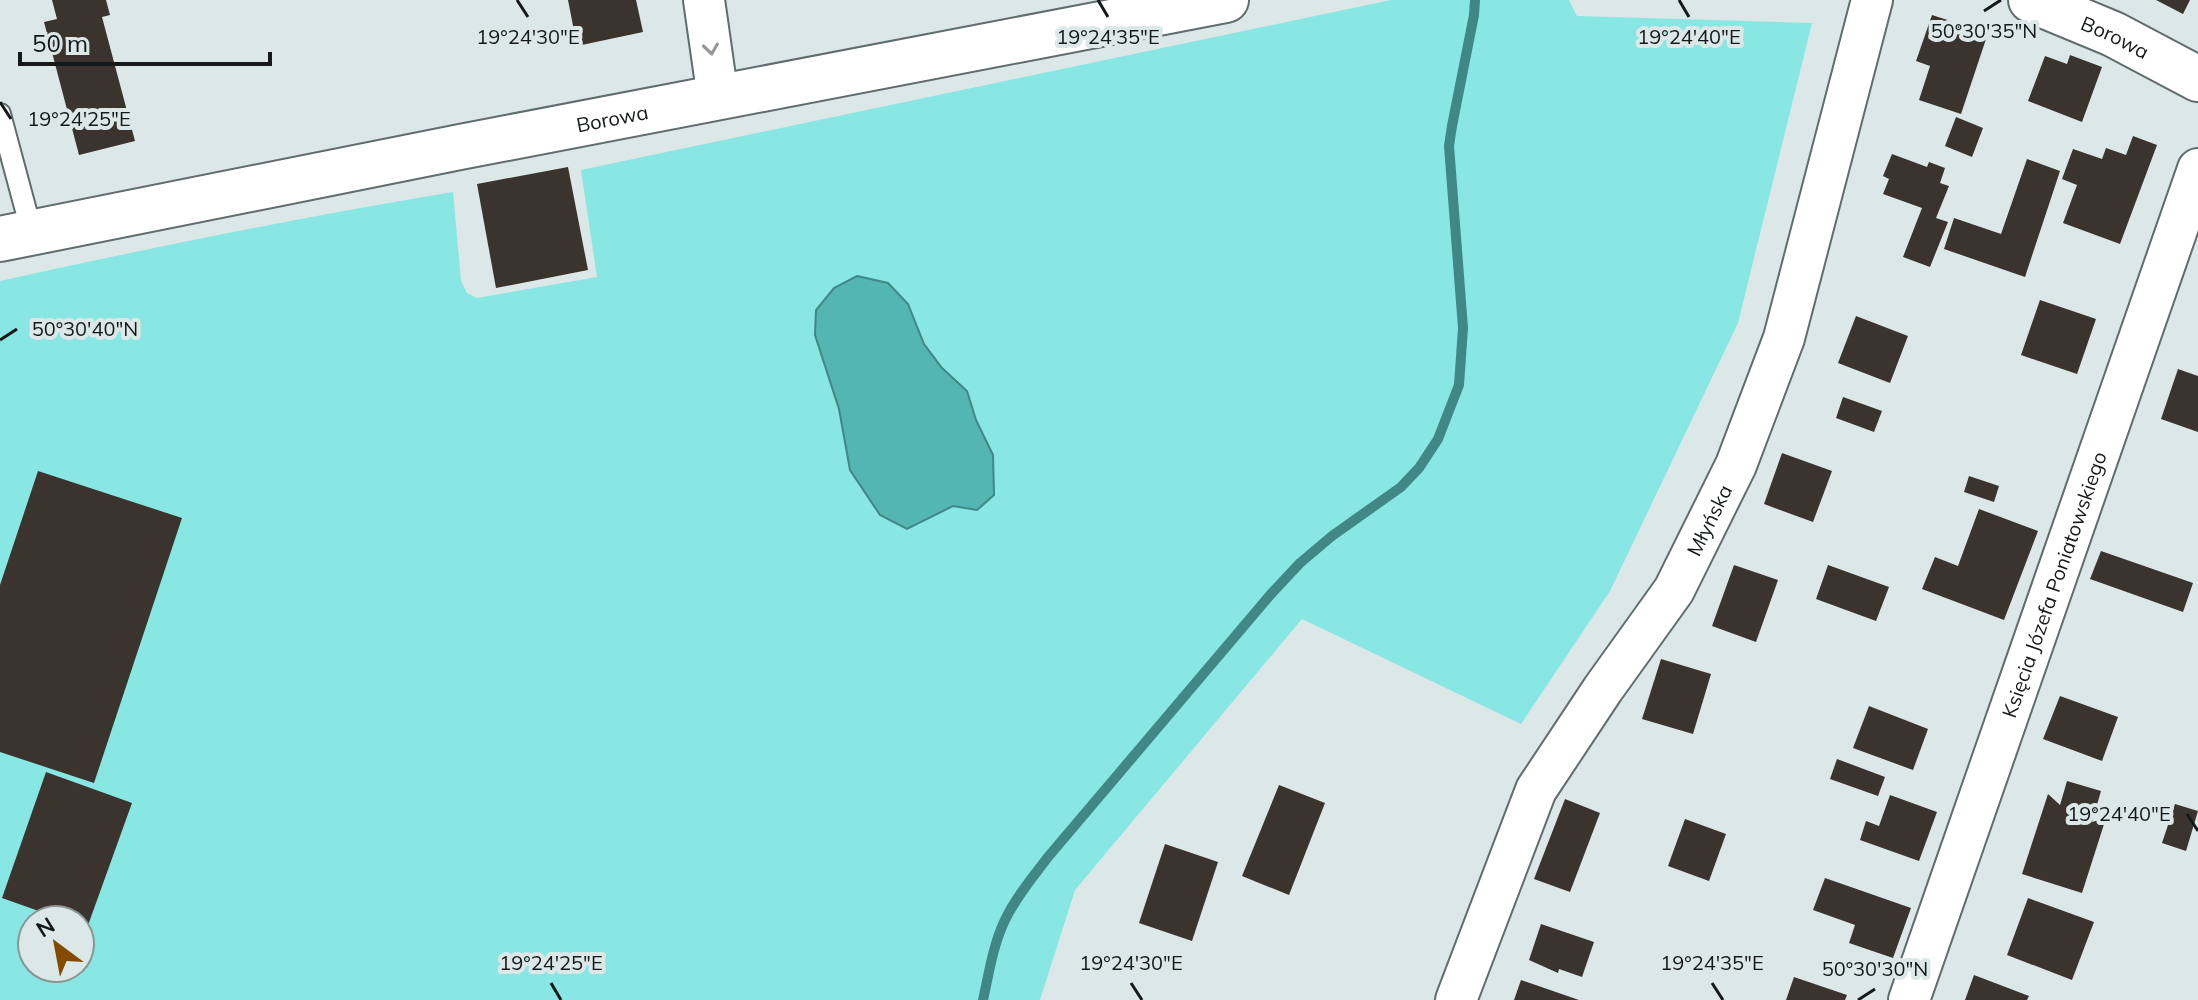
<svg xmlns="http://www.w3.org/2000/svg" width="2198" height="1000" font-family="Mulish,sans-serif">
	<rect width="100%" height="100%" fill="#dbe8e7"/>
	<!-- green -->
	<path fill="#88e6e3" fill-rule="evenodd" d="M1391,0H1569L1577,16L1812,23L1738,323L1610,591L1521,724L1302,619L1075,890L1040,1000H0V281C150,248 301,217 453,192L461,281L467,293L477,298L597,277L581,170ZM908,304L924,344L942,368L967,391L976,420L993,455L977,510L953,506L907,529L880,515L850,470L839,409ZM32,920H80V968H32Z"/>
	<!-- water -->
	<polygon fill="#53b6b3" stroke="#408785" stroke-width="2" points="857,276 888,283 908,304 924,344 942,368 967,391 976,420 993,455 994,495 977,510 953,506 907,529 880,515 850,470 839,409 815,335 816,310 834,288"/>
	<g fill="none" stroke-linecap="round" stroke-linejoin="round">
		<!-- stream -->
		<path stroke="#408785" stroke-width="10" d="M983,1000C989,973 993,945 1005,920C1016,897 1033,877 1048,857L1271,594L1300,563L1332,536L1401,487L1419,468L1438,439L1459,385L1463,328L1449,146L1452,126L1474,15L1475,0"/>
	</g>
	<!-- building -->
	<g fill="#3b342e">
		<polygon points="52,0 106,0 110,15 102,17 135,141 79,155 44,22 57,19"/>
		<polygon points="568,0 636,0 643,32 577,46"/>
		<polygon points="2156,0 2190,0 2183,14"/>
		<polygon points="1932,15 1988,33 1961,114 1919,100 1930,66 1916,61"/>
		<polygon points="2070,55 2102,67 2082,122 2028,101 2045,56 2067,64"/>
		<polygon points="1956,117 1983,128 1972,157 1945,146"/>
		<polygon points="2133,136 2157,145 2120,244 2063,223 2077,185 2062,179 2073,149 2102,159 2106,148 2126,155"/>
		<polygon points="1892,154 1927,167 1929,162 1945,168 1940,183 1949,186 1936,218 1948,222 1930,267 1903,257 1922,208 1883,194 1889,179 1883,176"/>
		<polygon points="2027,159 2060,171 2025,277 1944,249 1954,218 2001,234"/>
		<polygon points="568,167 588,270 496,288 477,184"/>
		<polygon points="2040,300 2096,319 2077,374 2021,355"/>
		<polygon points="1856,316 1908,336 1890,383 1838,363"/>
		<polygon points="2178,369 2198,376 2198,432 2161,419"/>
		<polygon points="1843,397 1882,411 1874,432 1836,418"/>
		<polygon points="1782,453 1832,471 1813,522 1764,504"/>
		<polygon points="38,471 182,518 94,783 0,752 0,585"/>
		<polygon points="1969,476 1999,486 1994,502 1964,492"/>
		<polygon points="1979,509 2038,531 2004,620 1922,589 1935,557 1958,566"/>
		<polygon points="2101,551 2193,583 2183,612 2090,579"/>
		<polygon points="1734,565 1778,580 1756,642 1712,626"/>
		<polygon points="1828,565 1889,587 1876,621 1816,599"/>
		<polygon points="1661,659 1711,674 1693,734 1642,719"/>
		<polygon points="2060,696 2118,717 2102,761 2043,739"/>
		<polygon points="1869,706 1928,729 1913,770 1853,748"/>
		<polygon points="1837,759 1885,777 1878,796 1830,779"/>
		<polygon points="46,772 132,803 87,928 80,926 80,920 64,920 2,898"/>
		<polygon points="2067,781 2101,791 2092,822 2106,818 2082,893 2022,874 2048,794 2060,805"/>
		<polygon points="1279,785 1325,803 1289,895 1242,876"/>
		<polygon points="1890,795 1937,812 1919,861 1860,840 1866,821 1879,826"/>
		<polygon points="1565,799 1600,813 1570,892 1534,879"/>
		<polygon points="2175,804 2198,811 2186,851 2162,843"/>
		<polygon points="1685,819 1726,834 1709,881 1668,866"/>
		<polygon points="1165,844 1218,862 1192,941 1139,923"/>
		<polygon points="1825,878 1911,908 1893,958 1849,943 1855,925 1813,910"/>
		<polygon points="2028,898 2094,922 2072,980 2007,955"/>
		<polygon points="1541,924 1594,942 1582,977 1559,969 1558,973 1529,960"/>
		<polygon points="1974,975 2029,996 2027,1000 1965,1000"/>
		<polygon points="1794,977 1847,995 1845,1000 1786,1000"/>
		<polygon points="1521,980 1579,1000 1514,1000"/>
	</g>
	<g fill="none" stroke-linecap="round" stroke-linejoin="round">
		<defs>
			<polyline id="service" points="0,114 32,233"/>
			<g id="minor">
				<polyline points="704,0 718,98"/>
				<path id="s1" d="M1456,1000L1536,790L1603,689L1674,590L1736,465L1784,338L1872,0"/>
				<path id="s2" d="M1909,1000L2198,169"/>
			</g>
			<g id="tertiary">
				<path id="s3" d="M2031,0L2113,34L2198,79"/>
				<path id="s4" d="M0,239L460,147L1226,0"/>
			</g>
		</defs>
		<!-- service casing -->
		<use href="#service" stroke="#616c6c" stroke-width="24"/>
		<!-- minor casing -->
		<use href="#minor" stroke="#616c6c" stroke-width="44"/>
		<!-- tertiary casing -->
		<use href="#tertiary" stroke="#616c6c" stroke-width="48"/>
		<!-- service -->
		<use href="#service" stroke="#fff" stroke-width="20"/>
		<!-- minor -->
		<use href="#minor" stroke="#fff" stroke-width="40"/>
		<!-- tertiary -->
		<use href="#tertiary" stroke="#fff" stroke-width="44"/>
	</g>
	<!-- one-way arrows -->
	<defs><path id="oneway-chevron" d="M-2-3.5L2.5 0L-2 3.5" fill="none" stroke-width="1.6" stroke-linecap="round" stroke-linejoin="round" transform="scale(2)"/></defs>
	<use stroke="#969898" href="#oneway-chevron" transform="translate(711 49) rotate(82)"/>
	<!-- ticks -->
	<path fill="none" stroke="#151919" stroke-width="3" d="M517,0L528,17M1098,0L1108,17M1679,0L1689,17M1984,11L2001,0M0,102L11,119M0,340L17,329M2187,814L2198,831M551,983L561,1000M1131,983L1142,1000M1712,983L1723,1000M1858,1000L1875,989"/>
	<g text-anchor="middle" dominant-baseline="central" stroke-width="8" stroke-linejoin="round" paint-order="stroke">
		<!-- street labels -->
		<g font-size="20" fill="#151919" stroke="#dbe8e7">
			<text stroke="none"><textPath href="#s3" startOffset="92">Borowa</textPath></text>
			<text stroke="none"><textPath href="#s4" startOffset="624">Borowa</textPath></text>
			<text stroke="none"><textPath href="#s1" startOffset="546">Młyńska</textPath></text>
			<text stroke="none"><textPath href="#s2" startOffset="440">Księcia Józefa Poniatowskiego</textPath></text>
		</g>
	</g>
	<g font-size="20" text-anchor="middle" fill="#151919" stroke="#dbe8e7" stroke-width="8" stroke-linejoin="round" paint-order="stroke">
		<text x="1984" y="38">50°30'35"N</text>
		<text x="528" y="44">19°24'30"E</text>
		<text x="1108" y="44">19°24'35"E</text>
		<text x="1689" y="44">19°24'40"E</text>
		<text x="79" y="126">19°24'25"E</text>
		<text x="85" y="336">50°30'40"N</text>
		<text x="2119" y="821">19°24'40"E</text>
		<text x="551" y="970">19°24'25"E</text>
		<text x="1131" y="970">19°24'30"E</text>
		<text x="1712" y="970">19°24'35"E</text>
		<text x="1875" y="976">50°30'30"N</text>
	</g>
	<!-- north arrow -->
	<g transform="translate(56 944) rotate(328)"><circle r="38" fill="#dbe8e7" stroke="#8c9595" stroke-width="2"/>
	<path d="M0-6L14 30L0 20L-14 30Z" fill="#834a00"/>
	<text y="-12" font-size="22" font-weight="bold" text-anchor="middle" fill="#151919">N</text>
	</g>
	<!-- scale -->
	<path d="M20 52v12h250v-12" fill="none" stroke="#151919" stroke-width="4"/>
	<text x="32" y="52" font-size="24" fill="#151919" stroke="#dbe8e7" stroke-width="6" paint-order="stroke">50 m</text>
</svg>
